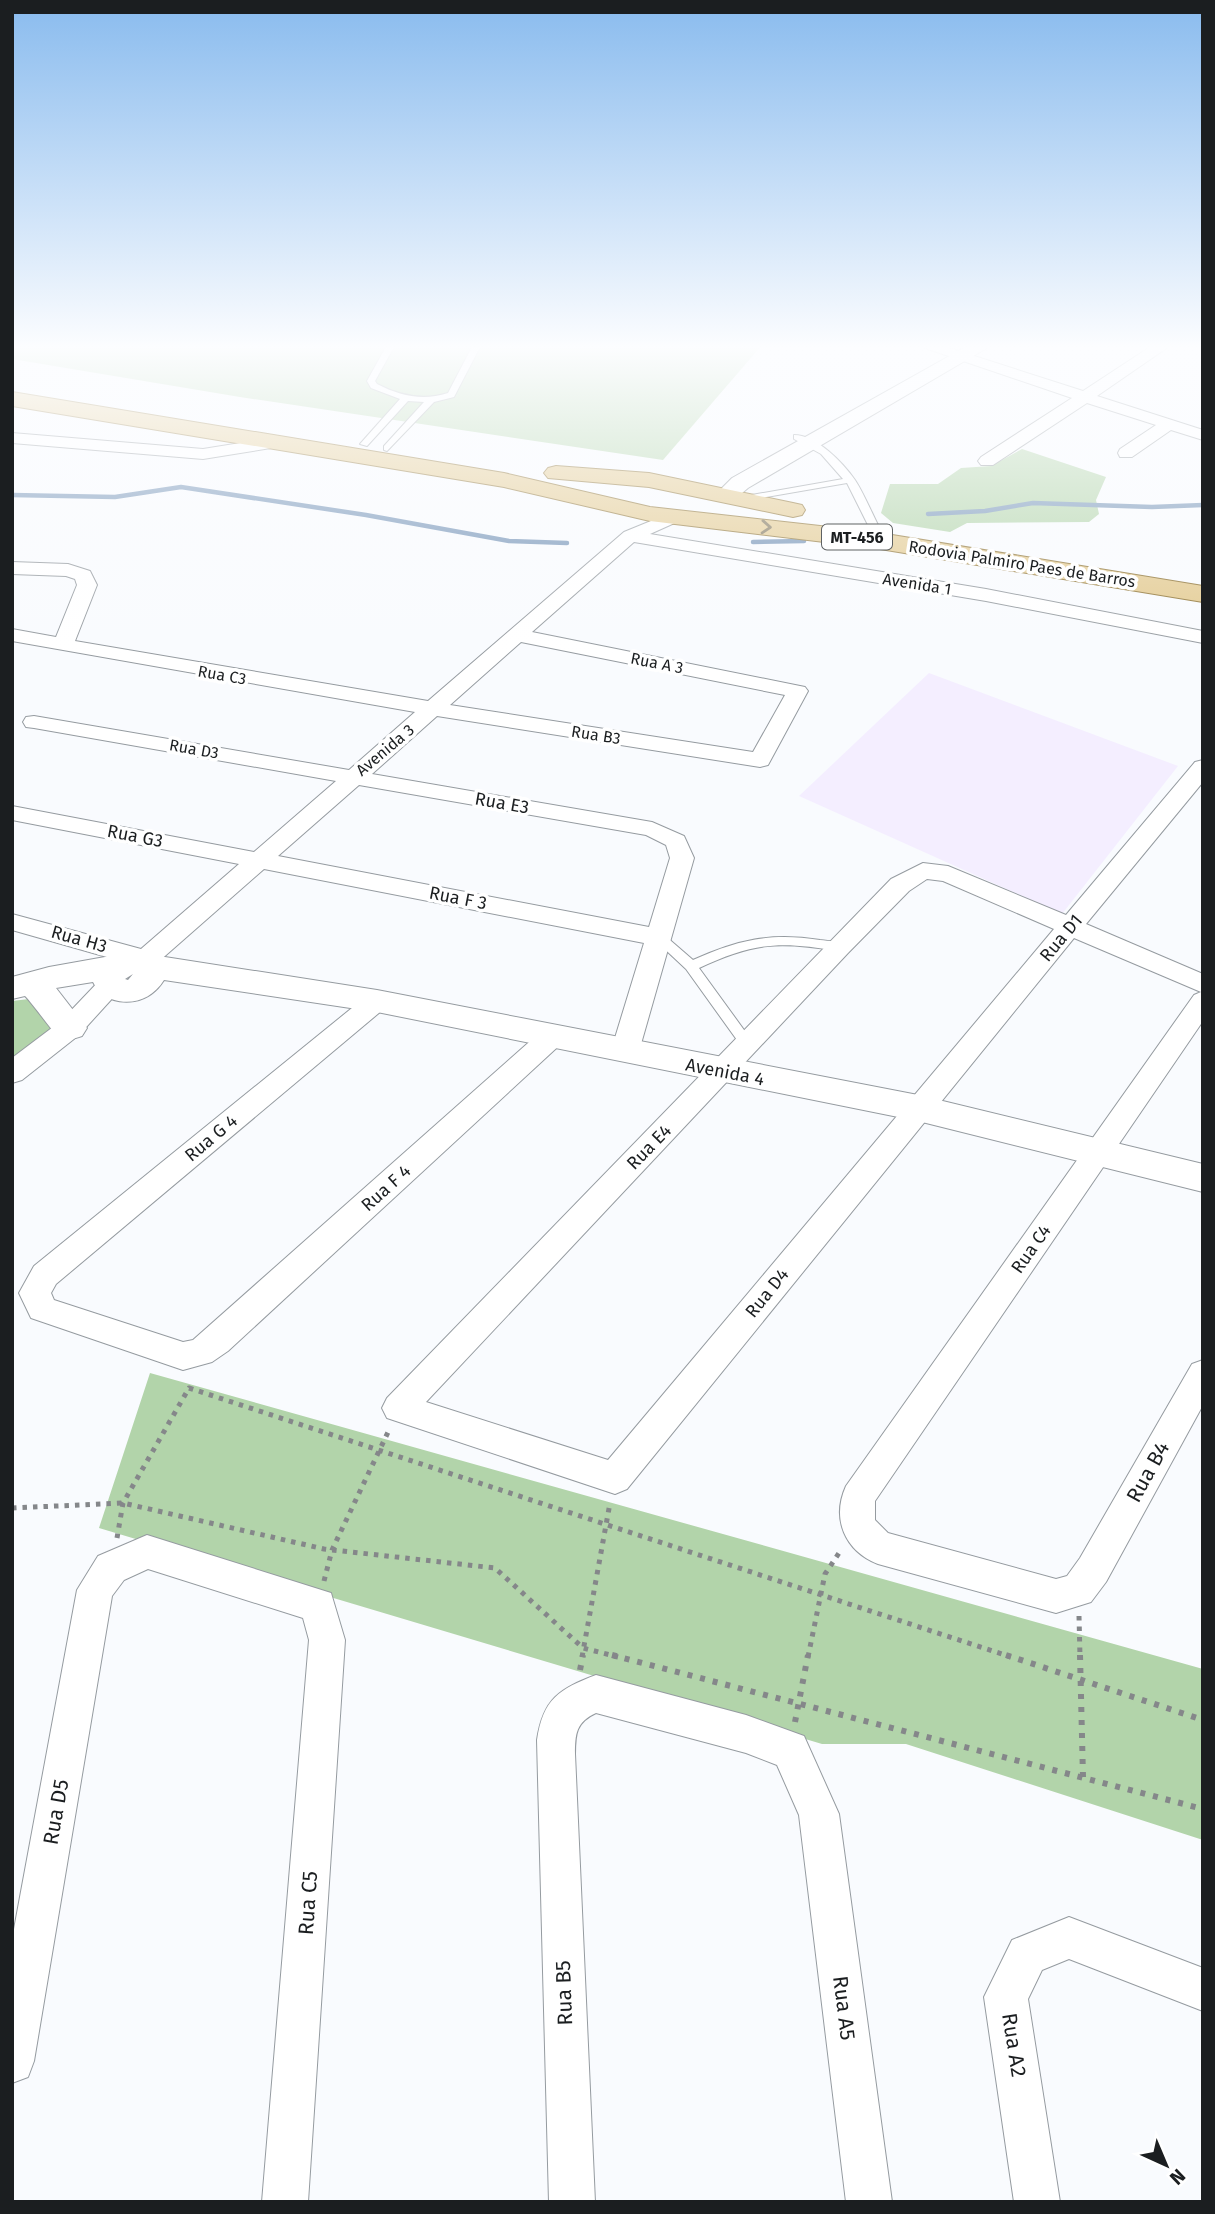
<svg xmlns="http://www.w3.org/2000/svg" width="1215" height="2214" font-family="'Fira Sans',sans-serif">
	<rect width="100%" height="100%" fill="#f9fbfe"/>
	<!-- education -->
	<polygon fill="#f4eeff" points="929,673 1178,766 1062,914 799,796"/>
	<!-- green -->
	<g fill="#b2d4aa">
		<polygon points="12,345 762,345 663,460 240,397 12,359"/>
		<polygon points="1022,449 1106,477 1096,500 1099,514 1089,522 967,523 950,532 893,523 881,513 890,484 938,484 961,468 991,466"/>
		<polygon points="29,999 56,1026 12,1059 12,1001"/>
		<polygon points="150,1373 1203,1669 1203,1840 906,1744 822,1744 99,1528"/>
	</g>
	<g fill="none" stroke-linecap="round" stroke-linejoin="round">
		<!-- stream -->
		<g stroke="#7594b7" stroke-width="4.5">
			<polyline points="12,495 115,497 181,487 366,515 509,541 567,543"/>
			<polyline points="928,514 985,511 1033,503 1152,507 1203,505"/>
			<polyline points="753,542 804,541"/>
		</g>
		<defs>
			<g id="service">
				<path d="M387,345H395L375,381L377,384C400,396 423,401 448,393L473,345H481L454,397L434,402L387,451L384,450V446L424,402L408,401L367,446L360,444L400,399L371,388L367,381Z"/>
				<path d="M794,435C817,435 844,464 855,480C863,492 871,511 878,525L876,527L868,525L847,483L743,501L742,499L746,496L843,479L821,454L794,439Z"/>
				<path d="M659,933L663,934L693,960C737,940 771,932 820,940C829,941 839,941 845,947L839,951C780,941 754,942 699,968L752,1041L754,1044L747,1049L742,1047L686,969L655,940L653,937L655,934Z"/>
			</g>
			<g id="minor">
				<polygon points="916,345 940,345 1083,391 1153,345 1171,345 1097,396 1203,430 1203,440 1171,430 1132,457 1120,457 1118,453 1120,449 1156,425 1087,403 993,465 981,465 978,461 981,457 1072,398"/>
				<polygon points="12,433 203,449 277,437 285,442 277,447 203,459 12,443"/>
				<path d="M673,512L682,517L679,521L650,534L986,589L1203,631V643L986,601L634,542L532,632L805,687L808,691L768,765L760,767L437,716L372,774L652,822L684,836L694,858L639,1051L635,1058L625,1061L615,1058L611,1051L644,943L264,869L149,970L140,973L131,970L128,963L12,930V914L141,949L239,864L12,820V806L254,852L336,781L34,728L26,727L23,722L26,717L34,716L349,770L415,712L12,641V629L56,637L77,585L75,579L66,576L12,574V562L68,564L90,571L97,585L75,641L428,701L624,532ZM521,642L785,695L753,752L450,705ZM359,785L646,835L666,845L670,858L649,927L278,856Z"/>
				<path d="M1203,760V782L1086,924L1203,974V1021L875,1501V1520L888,1533L1056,1579L1067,1576L1080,1558L1192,1364L1203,1360V1405L1106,1582L1091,1602L1056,1613L878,1564C845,1551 831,1519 846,1486L1194,995L1201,992L1074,938L627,1489L615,1494L387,1418L382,1408L387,1398L891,879L923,863L948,866L1066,915L1195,762ZM927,879L943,881L1054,929L608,1460L426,1402L848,953L909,891Z"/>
				<polygon points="110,976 119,979 123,985 119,991 79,1035 22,1080 12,1083 12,1058 61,1021 101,979"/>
				<polygon points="377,992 386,995 390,1001 386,1007 56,1284 51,1293 54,1300 183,1342 193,1340 545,1028 554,1025 563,1028 567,1035 563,1042 228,1351 212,1362 183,1370 31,1318 19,1293 34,1266 368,995"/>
				<polygon points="147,1535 331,1593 345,1640 308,2202 262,2202 309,1640 303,1618 148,1569 124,1580 112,1596 34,2061 28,2077 12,2083 12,1940 77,1590 98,1556"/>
				<path d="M596,1675L746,1715L804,1736L839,1814L892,2202H846L799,1815L777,1765L746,1753L596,1713C576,1722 575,1734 575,1754L595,2202H549L537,1740C543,1699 559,1689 596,1675Z"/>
				<polygon points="1069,1917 1203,1968 1203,2011 1069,1959 1042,1970 1028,1999 1060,2202 1014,2202 984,1997 1012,1940"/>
			</g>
			<g id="tertiary">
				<polygon points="969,345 992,345 748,488 735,499 719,499 716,494 732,478"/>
				<path d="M133,952L377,990L918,1095L1203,1164V1192L918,1121L377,1012L164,980C149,1004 122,1008 99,993L93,982L56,988L87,1028L82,1036C74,1039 66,1041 59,1037C53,1033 34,1005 25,996L12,999V977L49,967ZM133,974L128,980L125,979Z"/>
			</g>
			<g id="primary">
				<polygon points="12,392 504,473 650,507 874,532 1203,586 1203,602 874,548 650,521 504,487 12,406"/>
				<polygon points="556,466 649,473 793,503 802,505 805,510 802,515 793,517 649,487 548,478 544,473 548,468"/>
			</g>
		</defs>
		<!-- service casing -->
		<use href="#service" stroke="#959ba0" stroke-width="2"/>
		<!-- minor casing -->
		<use href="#minor" stroke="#959ba0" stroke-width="2"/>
		<!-- tertiary casing -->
		<use href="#tertiary" stroke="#959ba0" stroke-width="2"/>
		<!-- primary casing -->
		<use href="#primary" stroke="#917739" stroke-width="2"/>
		<!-- path-far1 -->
		<g stroke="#85878a" stroke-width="5" stroke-dasharray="4.5 6" stroke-linecap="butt">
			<polyline points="12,1508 123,1503 324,1549 495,1568 583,1648 618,1657"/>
			<polyline points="117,1538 123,1503 189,1388 1011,1657"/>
			<polyline points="324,1581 332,1550 390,1428"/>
			<polyline points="1079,1616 1080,1657"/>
			<polyline points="582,1657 610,1503"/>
			<polyline points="808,1657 825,1574 841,1550"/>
		</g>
		<!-- path -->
		<g stroke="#85878a" stroke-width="6" stroke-dasharray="5 8" stroke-linecap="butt">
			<polyline points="612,1655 1203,1809"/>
			<polyline points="1006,1655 1203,1720"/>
			<polyline points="1080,1655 1083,1777"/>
			<polyline points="580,1670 583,1655"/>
			<polyline points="795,1722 808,1655"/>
		</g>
		<!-- service -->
		<use href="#service" fill="#fff" fill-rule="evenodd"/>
		<!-- minor -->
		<use href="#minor" fill="#fff" fill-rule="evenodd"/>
		<!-- tertiary -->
		<use href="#tertiary" fill="#fff" fill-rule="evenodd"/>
		<!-- primary -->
		<use href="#primary" fill="#e3ca90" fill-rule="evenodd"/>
	</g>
	<!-- one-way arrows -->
	<defs><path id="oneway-chevron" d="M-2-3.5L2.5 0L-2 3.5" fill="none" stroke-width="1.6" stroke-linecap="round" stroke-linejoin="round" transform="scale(1.75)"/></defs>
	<use stroke="#7f7458" href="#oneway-chevron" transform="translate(766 527) rotate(4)"/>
	<!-- sky -->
	<linearGradient id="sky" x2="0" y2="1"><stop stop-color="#89bbee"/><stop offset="0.53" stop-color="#fcfdff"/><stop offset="1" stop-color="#fcfdff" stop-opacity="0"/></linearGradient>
	<rect width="1215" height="655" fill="url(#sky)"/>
	<g text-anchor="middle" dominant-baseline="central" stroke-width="7" stroke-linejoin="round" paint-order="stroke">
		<!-- shield labels -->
		<rect fill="#fff" stroke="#5f6263" stroke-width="2" x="822" y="524.5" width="70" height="25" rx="5"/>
		<g font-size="16" font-weight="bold" fill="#1b1e20">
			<text x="857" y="537">MT-456</text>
		</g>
		<!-- far-street labels -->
		<g font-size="16" fill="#1b1e20" stroke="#fff">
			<text transform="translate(1022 564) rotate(9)">Rodovia Palmiro Paes de Barros</text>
			<text transform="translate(917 584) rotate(9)">Avenida 1</text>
			<text transform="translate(657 663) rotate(11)">Rua A 3</text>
			<text transform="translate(222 675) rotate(10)">Rua C3</text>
			<text transform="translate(596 735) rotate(9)">Rua B3</text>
			<text transform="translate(194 749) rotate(10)">Rua D3</text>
			<text transform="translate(385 750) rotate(-40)">Avenida 3</text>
		</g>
		<!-- street labels -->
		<g font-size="18" fill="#1b1e20" stroke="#fff">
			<text transform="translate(502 803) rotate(10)">Rua E3</text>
			<text transform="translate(135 836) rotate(11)">Rua G3</text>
			<text transform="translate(458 898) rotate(11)">Rua F 3</text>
			<text transform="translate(1061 938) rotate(-50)">Rua D1</text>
			<text transform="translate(79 939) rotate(16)">Rua H3</text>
			<text transform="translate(725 1072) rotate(11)">Avenida 4</text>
			<text transform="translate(211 1138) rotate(-40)">Rua G 4</text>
			<text transform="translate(649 1147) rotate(-46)">Rua E4</text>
			<text transform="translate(386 1188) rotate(-42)">Rua F 4</text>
			<text transform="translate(1031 1249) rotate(-55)">Rua C4</text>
			<text transform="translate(767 1293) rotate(-51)">Rua D4</text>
		</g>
		<!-- near-street labels -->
		<g font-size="21" fill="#1b1e20" stroke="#fff">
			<text transform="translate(1148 1472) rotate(-61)">Rua B4</text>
			<text transform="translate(56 1812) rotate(-80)">Rua D5</text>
			<text transform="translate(308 1903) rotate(-86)">Rua C5</text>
			<text transform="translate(564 1993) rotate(-92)">Rua B5</text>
			<text transform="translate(844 2008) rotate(83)">Rua A5</text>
			<text transform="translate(1014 2045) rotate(81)">Rua A2</text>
		</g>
	</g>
	<!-- border -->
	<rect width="1215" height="2214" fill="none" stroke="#1b1e20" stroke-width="28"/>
	<!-- north arrow -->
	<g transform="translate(1166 2165) rotate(136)" stroke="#ffffff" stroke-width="5" paint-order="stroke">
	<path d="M0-5L12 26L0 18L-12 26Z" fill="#1b1e20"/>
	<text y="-10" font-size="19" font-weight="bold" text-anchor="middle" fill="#1b1e20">N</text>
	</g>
</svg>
